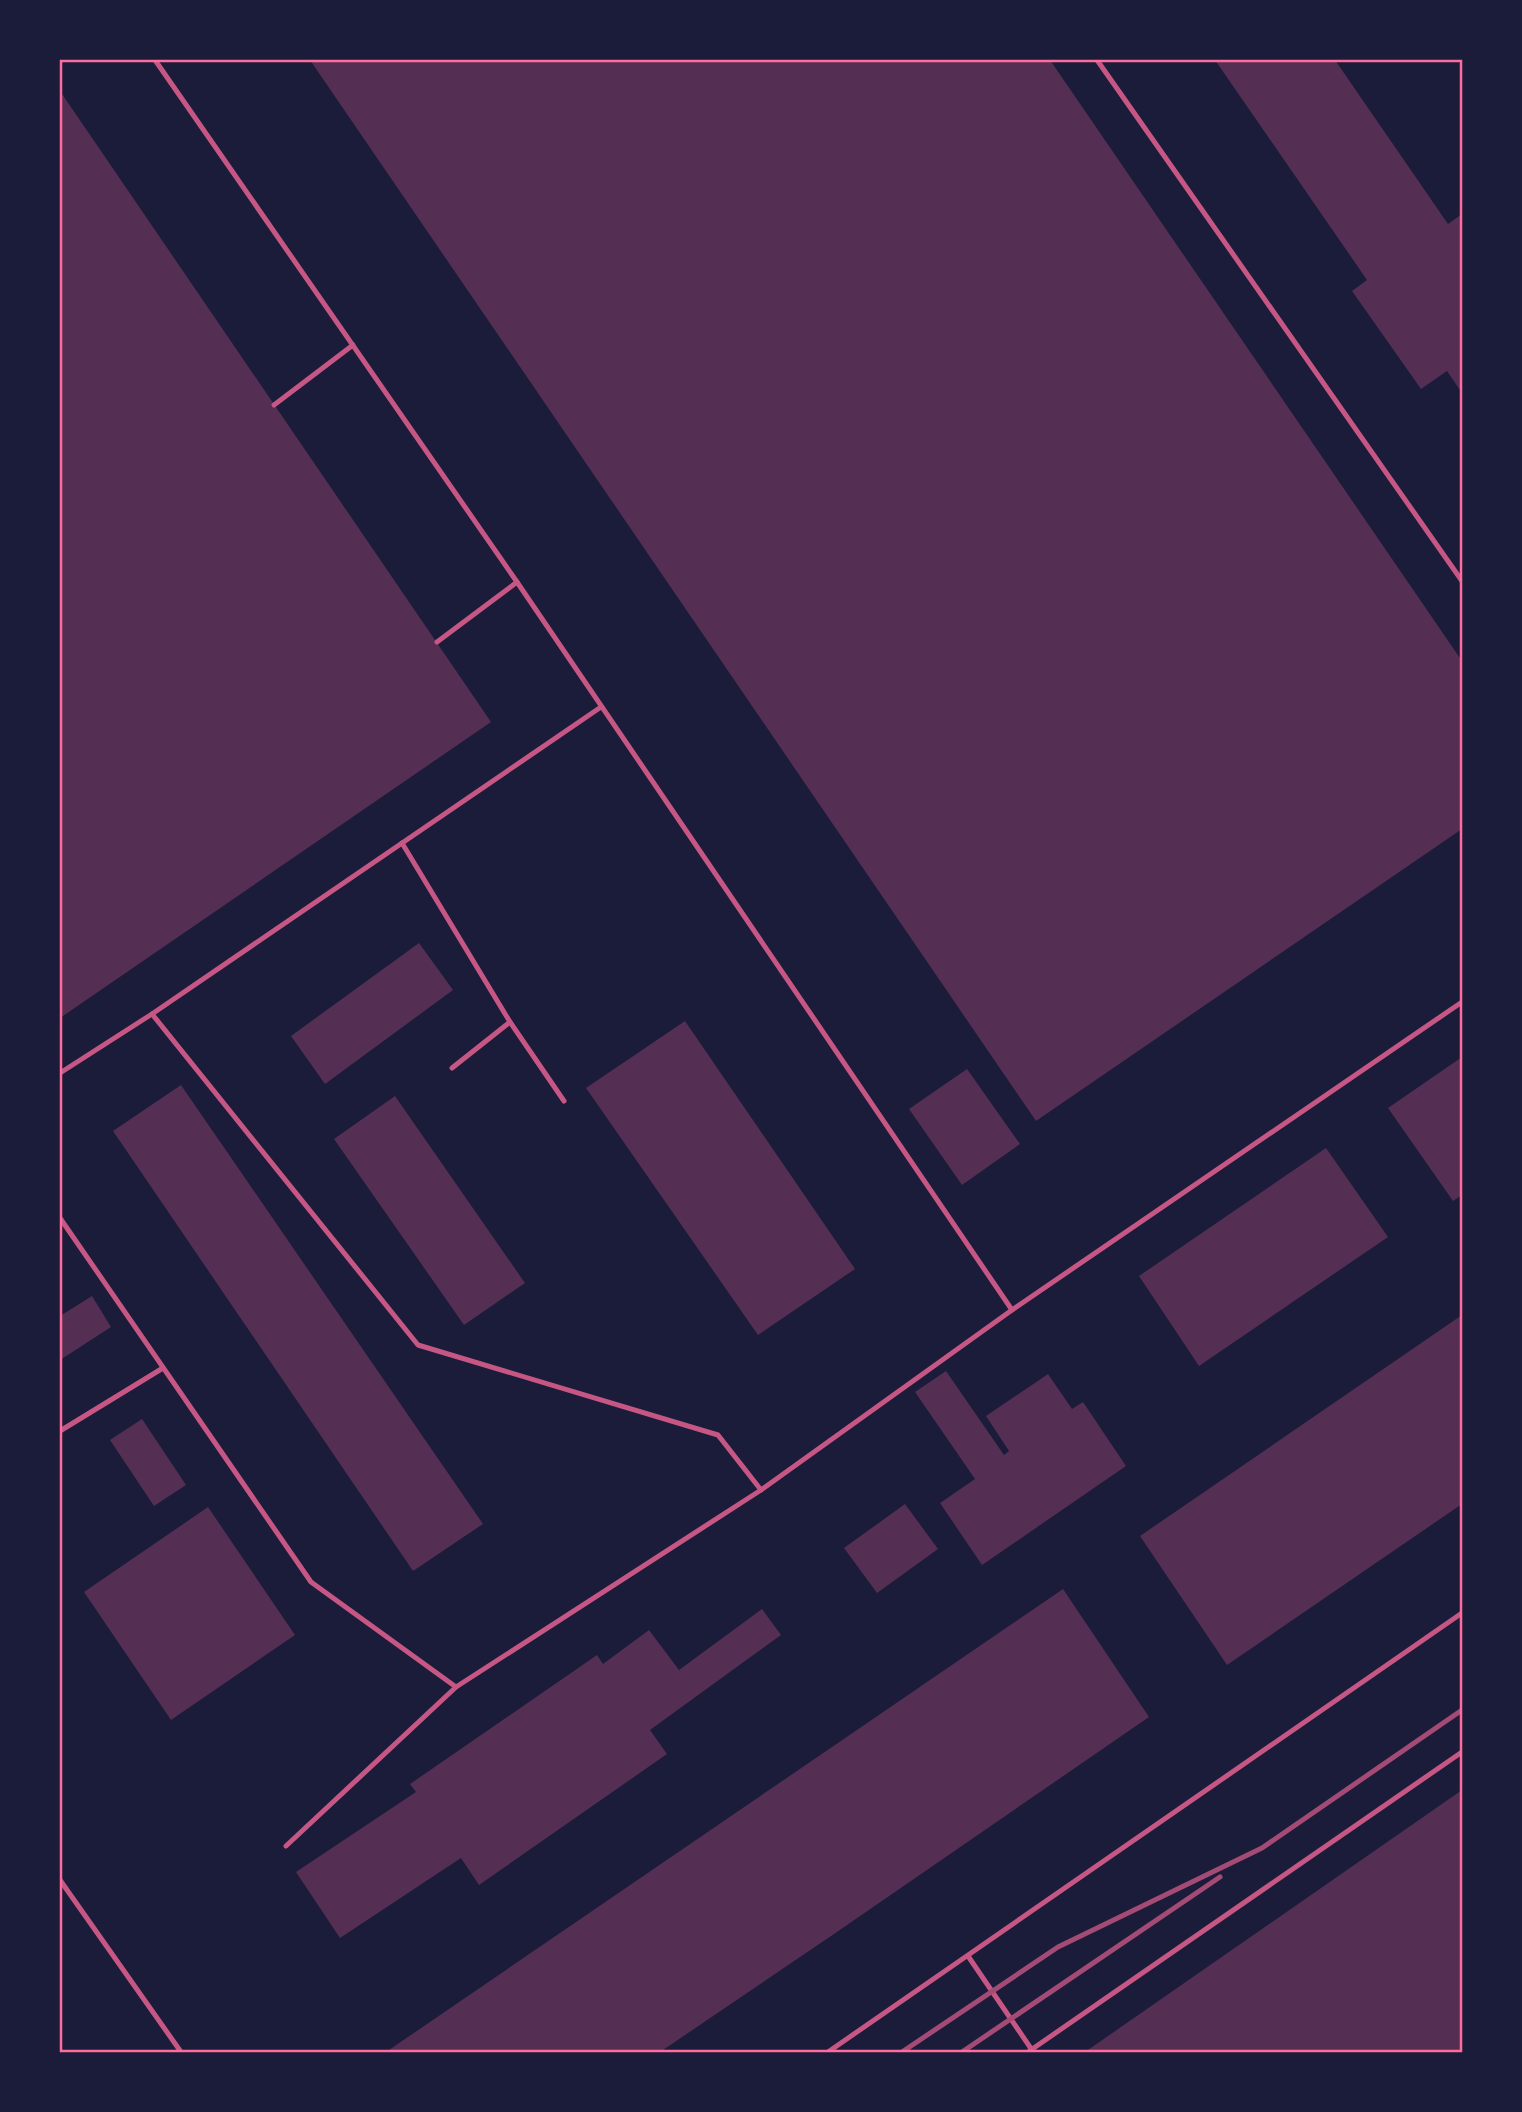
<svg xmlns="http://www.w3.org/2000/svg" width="1522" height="2112" font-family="'Crimson Pro',serif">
	<rect width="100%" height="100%" fill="#1b1b3a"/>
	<!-- building -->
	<g fill="#542f53">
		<polygon points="310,60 1050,60 1462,661 1462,829 1036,1121"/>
		<polygon points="1215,60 1335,60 1448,224 1462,214 1462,393 1447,371 1421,389 1352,291 1367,280"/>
		<polygon points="60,91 491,722 60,1018"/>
		<polygon points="419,943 453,990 325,1084 291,1036"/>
		<polygon points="685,1021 855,1269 758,1335 586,1088"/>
		<polygon points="1462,1057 1462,1195 1453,1201 1388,1108"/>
		<polygon points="967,1069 1020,1144 962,1185 909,1109"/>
		<polygon points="181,1085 483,1524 413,1571 113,1131"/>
		<polygon points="395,1096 525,1283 464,1325 334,1139"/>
		<polygon points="1326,1148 1388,1237 1199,1366 1139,1276"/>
		<polygon points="92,1296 111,1327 60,1360 60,1316"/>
		<polygon points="1462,1315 1462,1504 1227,1665 1140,1536"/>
		<polygon points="946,1371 1004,1455 1009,1451 986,1416 1048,1374 1072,1409 1083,1402 1126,1466 982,1565 940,1503 975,1479 915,1392"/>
		<polygon points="142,1419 186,1485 154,1506 110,1440"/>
		<polygon points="905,1504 938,1549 877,1593 844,1548"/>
		<polygon points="208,1507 295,1635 171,1720 84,1592"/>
		<polygon points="1063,1589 1149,1717 834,1934 660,2052 386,2052"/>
		<polygon points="762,1609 781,1635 650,1730 667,1754 479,1885 461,1858 340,1938 296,1872 416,1792 410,1784 597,1655 603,1664 649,1630 679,1670"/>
		<polygon points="1462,1790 1462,2052 1085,2052"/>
	</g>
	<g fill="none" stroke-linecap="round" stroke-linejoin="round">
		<!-- service -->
		<g stroke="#c65784" stroke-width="5">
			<polyline points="155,60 517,582 1012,1310 1462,1002"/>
			<polyline points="1097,60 1462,581"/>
			<polyline points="274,405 353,345"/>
			<polyline points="437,642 517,582"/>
			<polyline points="402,843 510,1022 452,1068"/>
			<polyline points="152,1014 418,1345 718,1435 761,1490"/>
			<polyline points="510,1022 564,1101"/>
			<polyline points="60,1073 152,1014 601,707"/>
			<polyline points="60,1218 311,1582 456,1687 761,1490 1012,1310"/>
			<polyline points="60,1431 163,1368"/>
			<polyline points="286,1846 456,1687"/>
			<polyline points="60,1880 181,2052"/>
			<polyline points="968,1956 1032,2050"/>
			<polyline points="828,2052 1462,1613"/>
			<polyline points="1028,2052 1462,1752"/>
		</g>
		<!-- rail -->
		<g stroke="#a44b75" stroke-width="5">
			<polyline points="902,2052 1058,1947 1262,1848 1462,1710"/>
			<polyline points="962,2052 1220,1877"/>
		</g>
	</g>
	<!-- border -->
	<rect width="1522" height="2112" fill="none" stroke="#1b1b3a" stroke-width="122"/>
	<rect x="61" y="61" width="1400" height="1990" fill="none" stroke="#ff6b9d" stroke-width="2.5"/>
</svg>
